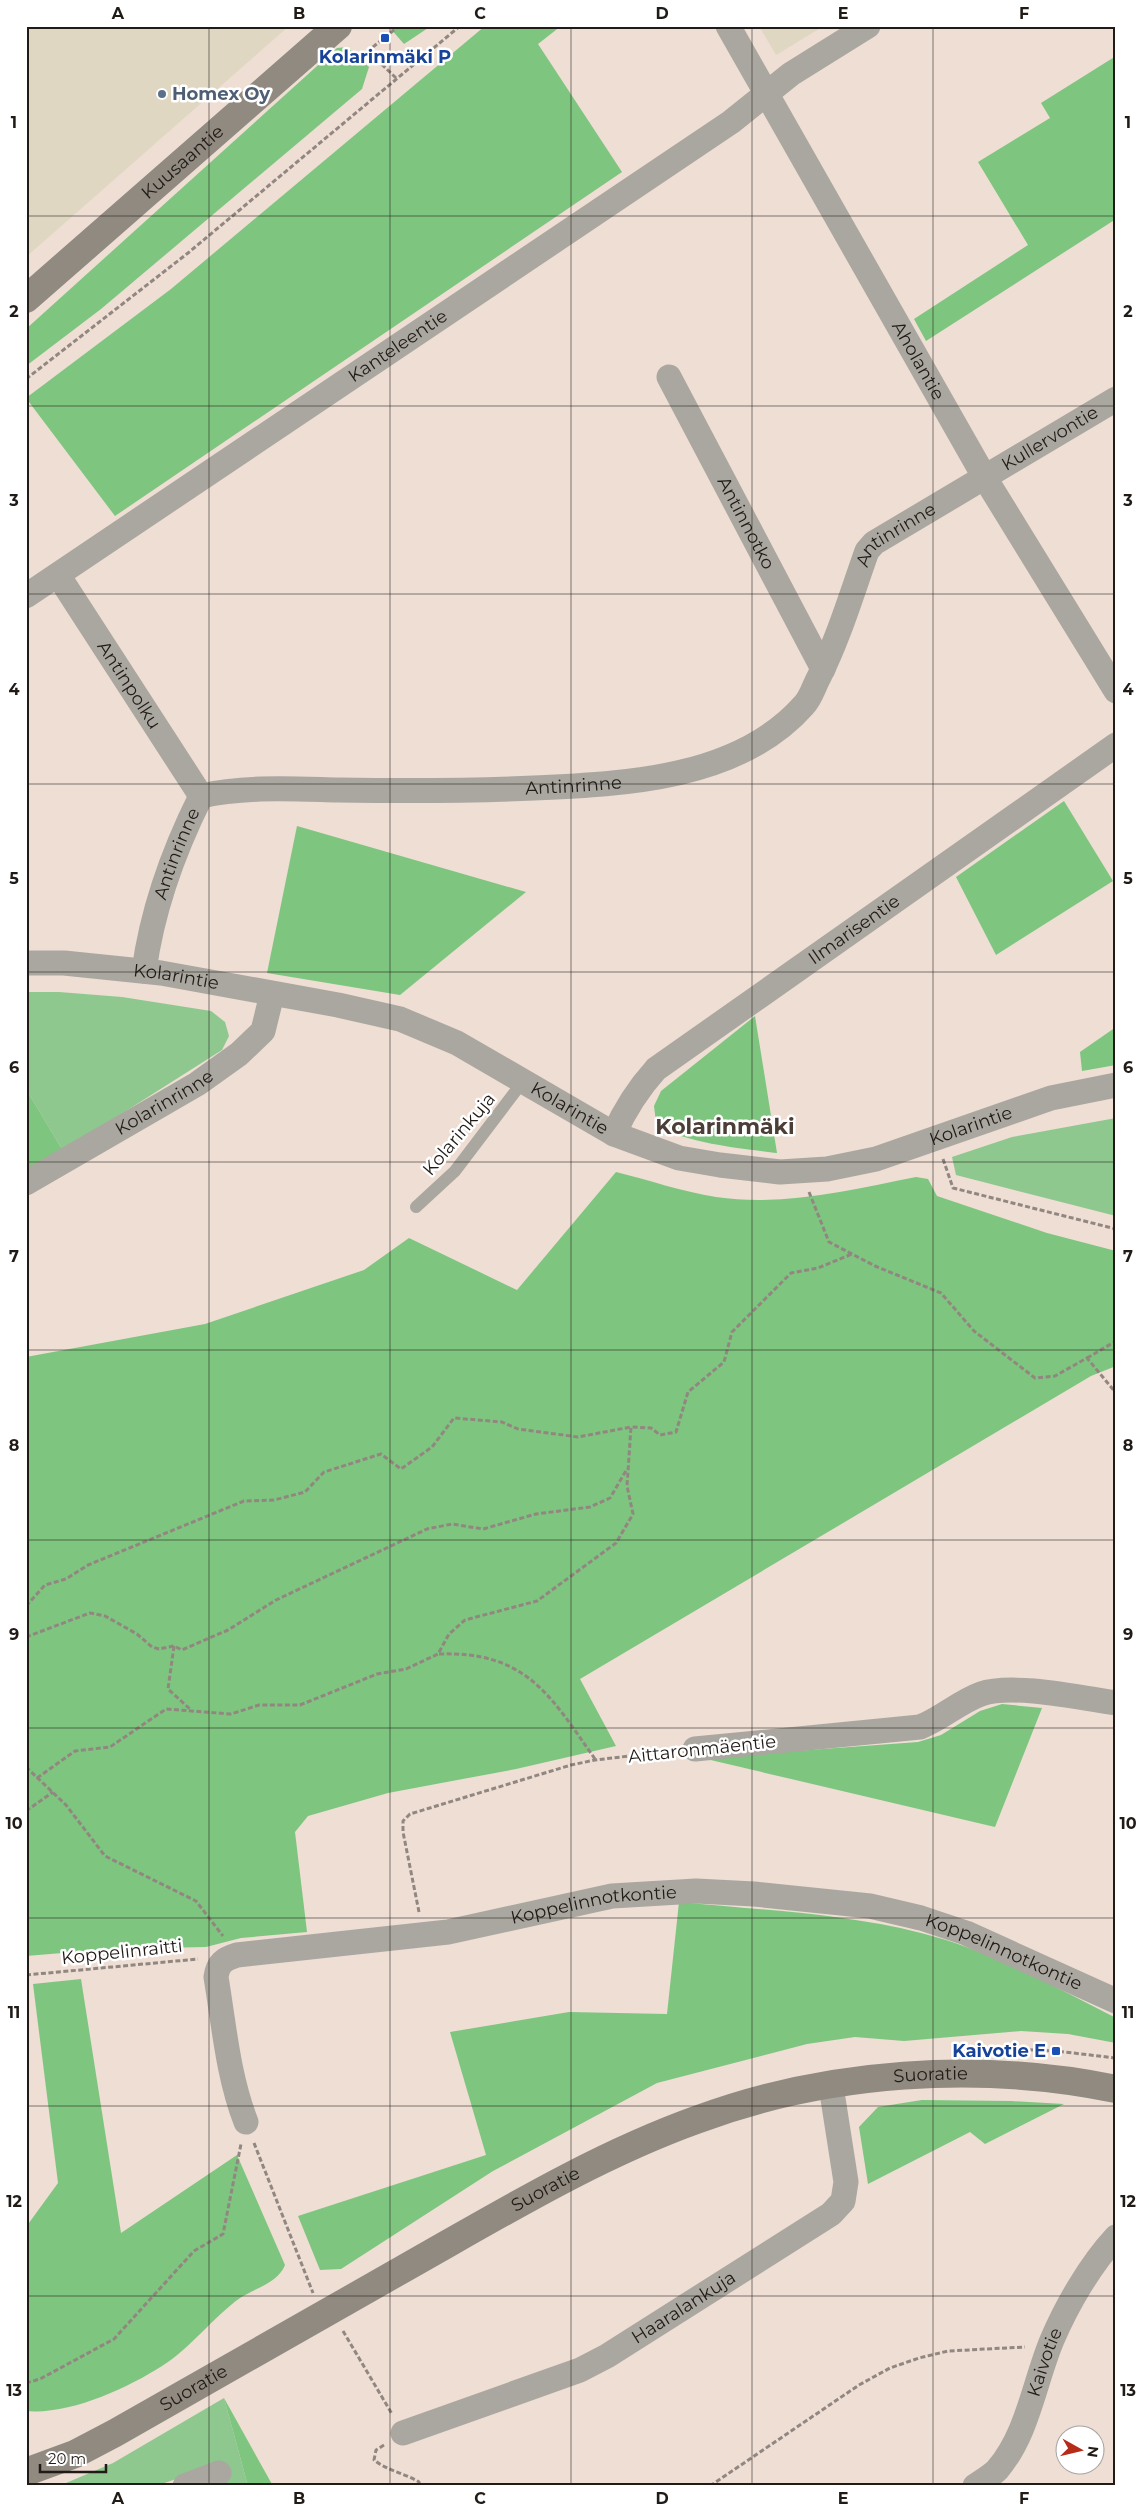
<svg xmlns="http://www.w3.org/2000/svg" width="1142" height="2512" font-family="Montserrat,sans-serif">
	<rect width="100%" height="100%" fill="#eeded4"/>
	<!-- industrial -->
	<g fill="#dfd7c2">
		<polygon points="26,26 289,26 26,257"/>
		<polygon points="759,26 824,26 776,55"/>
	</g>
	<!-- green -->
	<g fill="#8ec88e">
		<polygon points="26,992 59,992 122,997 211,1011 225,1022 229,1036 222,1050 63,1151 26,1089"/>
		<polygon points="1116,1118 1116,1216 956,1175 952,1157 1012,1137"/>
		<polygon points="224,2398 248,2486 210,2486 199,2471 156,2486 59,2486 113,2463"/>
	</g>
	<!-- forest -->
	<g fill="#7ec57f">
		<polygon points="392,26 431,26 404,44 390,28"/>
		<polygon points="485,26 561,26 538,44 622,172 115,516 26,398 171,289"/>
		<polygon points="347,47 369,67 362,89 101,309 26,366 26,329 337,48"/>
		<polygon points="1116,56 1116,219 926,341 914,319 1028,245 978,162 1050,118 1041,103"/>
		<polygon points="1064,801 1113,881 996,955 956,877"/>
		<polygon points="297,826 526,892 400,995 267,973"/>
		<path d="M755,1016L777,1153C747,1149 676,1143 656,1122L654,1106L661,1091Z"/>
		<polygon points="1116,1027 1116,1065 1082,1071 1080,1052"/>
		<polygon points="26,1089 63,1151 26,1171"/>
		<path d="M616,1172C649,1180 683,1192 716,1197C783,1207 851,1190 916,1177L928,1179L937,1196L1047,1233L1116,1251V1366L1091,1376L580,1679L616,1746L516,1769L388,1793L308,1816L295,1832L307,1932L241,1938L206,1947L111,1949L26,1956V1357L205,1324L364,1270L409,1238L517,1290Z"/>
		<polygon points="1002,1704 1042,1708 995,1827 702,1758 918,1742 941,1735 980,1711"/>
		<path d="M679,1902C759,1910 842,1913 921,1933C987,1949 1055,1987 1116,2018V2043L1068,2034L1021,2031L904,2041L855,2037L807,2044L657,2083L493,2171L341,2269L320,2270L298,2216L486,2155L450,2032L569,2012L667,2014Z"/>
		<path d="M81,1979L121,2233L237,2155L285,2265C278,2283 255,2288 240,2298C212,2318 191,2348 162,2366C126,2389 69,2415 26,2411V2227L58,2183L33,1984Z"/>
		<polygon points="922,2100 1011,2101 1064,2104 985,2144 970,2132 868,2184 859,2127 878,2107"/>
		<polygon points="224,2398 273,2486 248,2486"/>
	</g>
	<g fill="none" stroke-linecap="round" stroke-linejoin="round">
		<!-- path -->
		<g stroke="#928780" stroke-width="3" stroke-dasharray="5 2.5" stroke-linecap="butt">
			<polyline points="396,78 368,51 399,26"/>
			<polyline points="26,379 188,253 460,26"/>
			<polyline points="943,1159 953,1188 1116,1229"/>
			<polyline points="809,1192 829,1242 875,1266 941,1293 974,1331 1035,1378 1055,1376 1087,1358 1116,1393"/>
			<polyline points="1087,1358 1116,1341"/>
			<polyline points="26,1606 45,1585 66,1579 88,1565 244,1501 274,1500 305,1492 324,1472 381,1454 401,1469 432,1447 454,1418 502,1422 518,1429 578,1437 631,1427"/>
			<polyline points="26,1637 90,1613 105,1616 137,1634 152,1647 159,1649 174,1646 182,1650 228,1630 276,1600 427,1529 452,1524 483,1529 536,1514 590,1507 610,1498 627,1469"/>
			<polyline points="174,1646 168,1689 191,1710"/>
			<path d="M439,1654C526,1651 550,1695 595,1759"/>
			<polyline points="26,1767 66,1805 105,1856 196,1901 223,1936"/>
			<polyline points="37,1778 75,1751 110,1747 166,1709 231,1714 259,1705 300,1705 377,1674 406,1669 438,1654 449,1634 465,1620 537,1601 616,1543 633,1514 627,1486 631,1427 651,1428 660,1435 676,1432 688,1392 724,1362 732,1332 791,1273 818,1268 852,1254"/>
			<polyline points="26,1811 53,1792"/>
			<polyline points="419,1912 403,1832 403,1821 410,1814 571,1765 595,1760 673,1751"/>
			<polyline points="26,1975 198,1959"/>
			<polyline points="1014,2049 1056,2051 1116,2058"/>
			<polyline points="254,2143 313,2293"/>
			<polyline points="343,2331 392,2414"/>
			<polyline points="26,2383 40,2379 114,2339 194,2251 223,2234 241,2144"/>
			<path d="M384,2445L376,2450L374,2460C388,2471 404,2473 419,2482L420,2486"/>
			<polyline points="710,2486 859,2385 890,2368 919,2358 948,2351 1025,2347"/>
		</g>
		<!-- lane -->
		<polyline stroke="#aaa7a0" stroke-width="12" points="416,1207 455,1171 524,1080"/>
		<!-- street -->
		<g stroke="#aaa7a0" stroke-width="25">
			<path id="s1" d="M728,26L985,478L1116,691"/>
			<path id="s2" d="M669,377L823,669"/>
			<path id="s3" d="M58,575L201,796"/>
			<path id="s4" d="M26,596L731,122L791,74L868,26"/>
			<path id="s5" d="M26,963H64L161,973L338,1005L400,1019L457,1043L614,1134L679,1158L720,1165L780,1172L827,1169L876,1159L1051,1098L1116,1085"/>
			<path id="s6" d="M144,971C152,911 174,850 201,796C246,786 293,789 339,790C405,791 469,791 534,788C625,784 739,779 804,705C811,698 814,686 819,677C839,637 852,593 867,551L874,543L1116,399"/>
			<path id="s7" d="M614,1134C625,1109 638,1089 656,1069L1116,745"/>
			<path id="s8" d="M26,1183L197,1084L239,1054L263,1031L272,994"/>
			<path d="M695,1749L920,1727C941,1719 959,1702 981,1694C1013,1683 1081,1698 1116,1703"/>
			<path id="s9" d="M246,2122C228,2076 224,2025 216,1977C218,1963 224,1959 237,1955L448,1932L612,1896L696,1891L754,1894L870,1906L921,1918L966,1933L1116,2001"/>
			<path id="s10" d="M403,2433L580,2370L607,2356L831,2214L843,2201L846,2182L831,2086"/>
			<polyline points="185,2486 219,2473"/>
			<path id="s11" d="M975,2486C982,2481 991,2476 997,2470C1028,2434 1034,2383 1052,2340C1067,2305 1090,2265 1116,2237"/>
		</g>
		<!-- secondary -->
		<g stroke="#908a81" stroke-width="28">
			<path id="s12" d="M26,299L338,26"/>
			<path id="s13" d="M26,2472L75,2454L115,2433C216,2375 317,2317 419,2260C509,2209 599,2155 696,2120C827,2071 980,2061 1116,2089"/>
		</g>
	</g>
	<!-- grid -->
	<path fill="none" stroke="#211b17" stroke-width="1" stroke-opacity="0.55" d="M209,26V2486M390,26V2486M571,26V2486M752,26V2486M933,26V2486M26,216H1116M26,406H1116M26,594H1116M26,784H1116M26,972H1116M26,1162H1116M26,1350H1116M26,1540H1116M26,1728H1116M26,1918H1116M26,2106H1116M26,2296H1116"/>
	<!-- markers -->
	<g fill="#1a4fb4" stroke="#fff" stroke-width="2">
		<rect x="380" y="33" width="10" height="10" rx="2.5"/>
		<rect x="1051" y="2046" width="10" height="10" rx="2.5"/>
	</g>
	<circle fill="#5c6f8a" stroke="#fff" stroke-width="2" cx="162" cy="94" r="5"/>
	<g text-anchor="middle" dominant-baseline="central" stroke-width="5" stroke-linejoin="round" paint-order="stroke">
		<!-- transit labels -->
		<g font-size="18" font-weight="bold" fill="#164399" stroke="#fff">
			<text x="385" y="57">Kolarinmäki P</text>
			<text x="1046" y="2051" text-anchor="end">Kaivotie E</text>
		</g>
		<!-- service labels -->
		<g font-size="18" font-weight="bold" fill="#4e5e75" stroke="#fff" text-anchor="start">
			<text x="172" y="94">Homex Oy</text>
		</g>
		<!-- street labels -->
		<g font-size="18" fill="#211b17" stroke="#fff">
			<text stroke="none"><textPath href="#s12" startOffset="208">Kuusaantie</textPath></text>
			<text stroke="none"><textPath href="#s4" startOffset="448">Kanteleentie</textPath></text>
			<text stroke="none"><textPath href="#s1" startOffset="385">Aholantie</textPath></text>
			<text stroke="none"><textPath href="#s6" startOffset="1191">Kullervontie</textPath></text>
			<text stroke="none"><textPath href="#s2" startOffset="165">Antinnotko</textPath></text>
			<text stroke="none"><textPath href="#s6" startOffset="1008">Antinrinne</textPath></text>
			<text stroke="none"><textPath href="#s3" startOffset="131">Antinpolku</textPath></text>
			<text stroke="none"><textPath href="#s6" startOffset="558">Antinrinne</textPath></text>
			<text stroke="none"><textPath href="#s6" startOffset="122">Antinrinne</textPath></text>
			<text stroke="none"><textPath href="#s7" startOffset="320">Ilmarisentie</textPath></text>
			<text stroke="none"><textPath href="#s5" startOffset="151">Kolarintie</textPath></text>
			<text stroke="none"><textPath href="#s8" startOffset="160">Kolarinrinne</textPath></text>
			<text stroke="none"><textPath href="#s5" startOffset="571">Kolarintie</textPath></text>
			<text stroke="none"><textPath href="#s5" startOffset="991">Kolarintie</textPath></text>
			<text transform="translate(459 1134) rotate(-50)">Kolarinkuja</text>
			<text transform="translate(702 1749) rotate(-6)">Aittaronmäentie</text>
			<text stroke="none"><textPath href="#s9" startOffset="542">Koppelinnotkontie</textPath></text>
			<text transform="translate(122 1952) rotate(-6)">Koppelinraitti</text>
			<text stroke="none"><textPath href="#s9" startOffset="962">Koppelinnotkontie</textPath></text>
			<text stroke="none"><textPath href="#s13" startOffset="998">Suoratie</textPath></text>
			<text stroke="none"><textPath href="#s13" startOffset="592">Suoratie</textPath></text>
			<text stroke="none"><textPath href="#s10" startOffset="309">Haaralankuja</textPath></text>
			<text stroke="none"><textPath href="#s11" startOffset="146">Kaivotie</textPath></text>
			<text stroke="none"><textPath href="#s13" startOffset="188">Suoratie</textPath></text>
		</g>
		<!-- district labels -->
		<g font-size="22" font-weight="bold" fill="#4b3e36" stroke="#fff">
			<text x="725" y="1126">Kolarinmäki</text>
		</g>
	</g>
	<!-- border -->
	<rect width="1142" height="2512" fill="none" stroke="#ffffff" stroke-width="55"/>
	<!-- north arrow -->
	<g transform="translate(1080 2450) rotate(98)"><circle r="24" fill="#ffffff" stroke="#a6a4a2"/>
	<path d="M0-4L9 19L0 12L-9 19Z" fill="#b72b19"/>
	<text y="-8" font-size="14" font-weight="bold" text-anchor="middle" fill="#211b17">N</text>
	</g>
	<!-- scale -->
	<path d="M40 2464v8h66v-8" fill="none" stroke="#211b17" stroke-width="2.5"/>
	<text x="48" y="2464" font-size="15" fill="#211b17" stroke="#ffffff" stroke-width="4" paint-order="stroke">20 m</text>
	<rect x="28" y="28" width="1086" height="2456" fill="none" stroke="#211b17" stroke-width="2"/>
	<g font-size="16" text-anchor="middle" font-weight="bold" fill="#211b17">
		<text x="118" y="19">A</text>
		<text x="299" y="19">B</text>
		<text x="480" y="19">C</text>
		<text x="662" y="19">D</text>
		<text x="843" y="19">E</text>
		<text x="1024" y="19">F</text>
		<text x="14" y="128">1</text>
		<text x="1128" y="128">1</text>
		<text x="14" y="317">2</text>
		<text x="1128" y="317">2</text>
		<text x="14" y="506">3</text>
		<text x="1128" y="506">3</text>
		<text x="14" y="695">4</text>
		<text x="1128" y="695">4</text>
		<text x="14" y="884">5</text>
		<text x="1128" y="884">5</text>
		<text x="14" y="1073">6</text>
		<text x="1128" y="1073">6</text>
		<text x="14" y="1262">7</text>
		<text x="1128" y="1262">7</text>
		<text x="14" y="1451">8</text>
		<text x="1128" y="1451">8</text>
		<text x="14" y="1640">9</text>
		<text x="1128" y="1640">9</text>
		<text x="14" y="1829">10</text>
		<text x="1128" y="1829">10</text>
		<text x="14" y="2018">11</text>
		<text x="1128" y="2018">11</text>
		<text x="14" y="2207">12</text>
		<text x="1128" y="2207">12</text>
		<text x="14" y="2396">13</text>
		<text x="1128" y="2396">13</text>
		<text x="118" y="2504">A</text>
		<text x="299" y="2504">B</text>
		<text x="480" y="2504">C</text>
		<text x="662" y="2504">D</text>
		<text x="843" y="2504">E</text>
		<text x="1024" y="2504">F</text>
	</g>
</svg>
